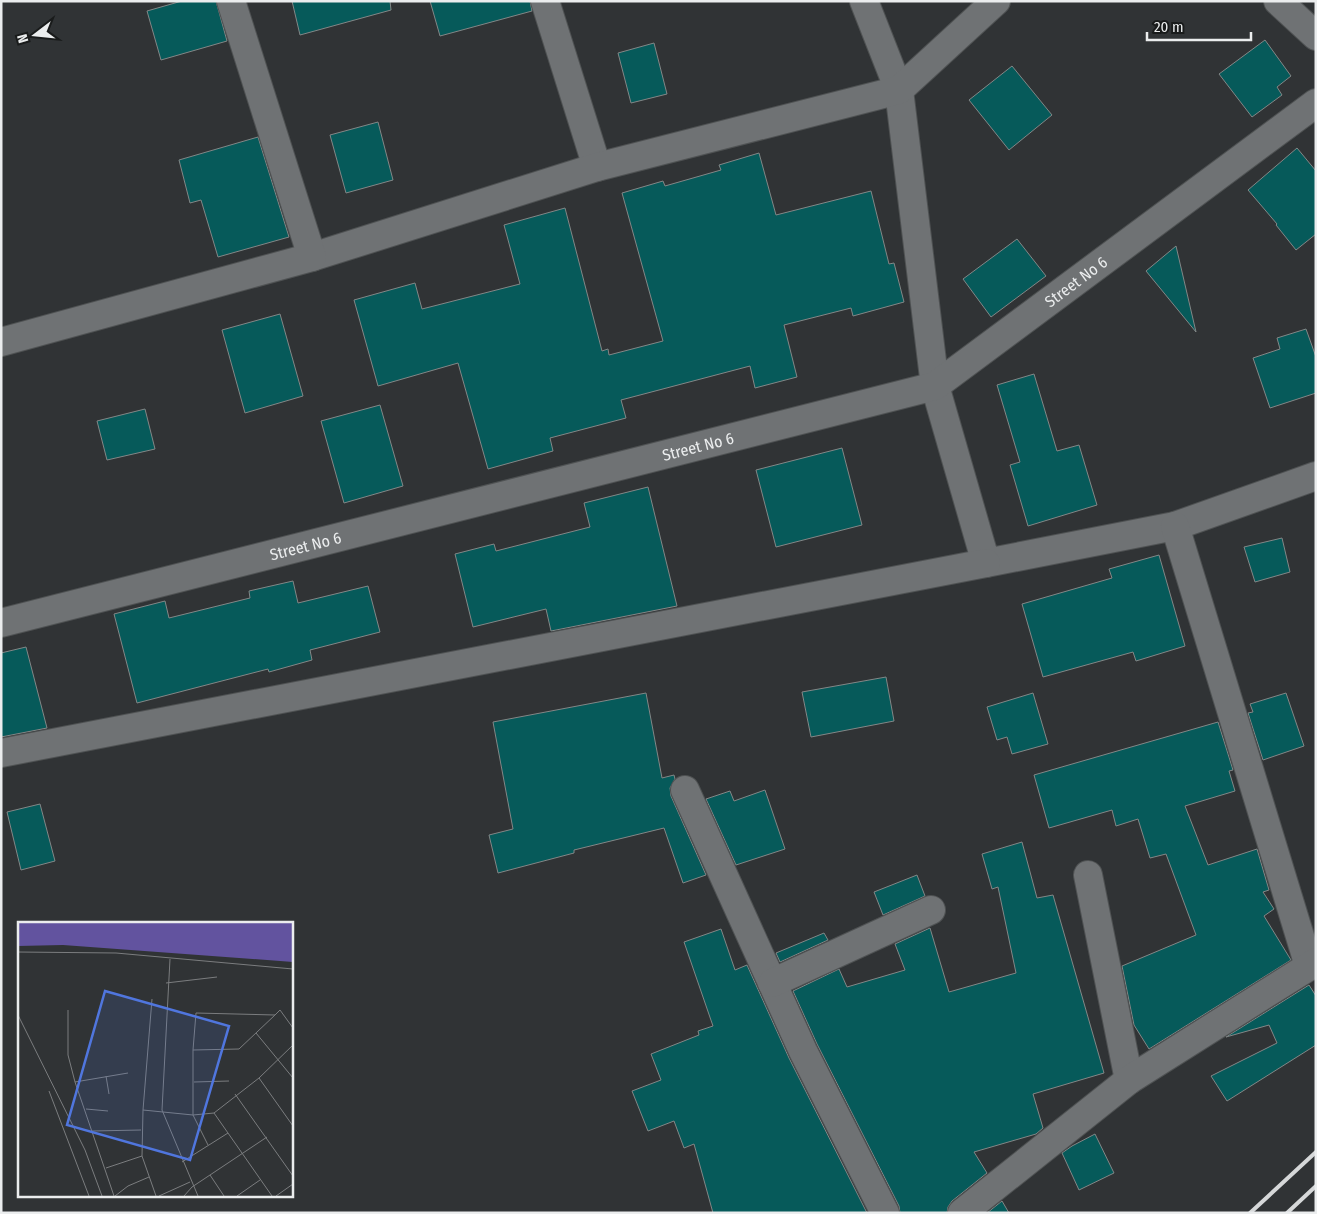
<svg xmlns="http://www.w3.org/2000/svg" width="1317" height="1214" font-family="'Fira Sans Condensed',sans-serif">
	<rect width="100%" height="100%" fill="#303335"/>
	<!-- building -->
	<g fill="#065a5a" stroke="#838787">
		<polygon points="182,1 216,1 227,41 161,60 147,11"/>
		<polygon points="292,1 390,1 391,10 300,35"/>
		<polygon points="430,1 530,1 532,11 440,36"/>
		<polygon points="1265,40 1291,76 1277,87 1282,95 1252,117 1219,74"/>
		<polygon points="654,43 667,94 631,103 618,53"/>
		<polygon points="1012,66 1052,115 1009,150 969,100"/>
		<polygon points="378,122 393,180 346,193 330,135"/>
		<polygon points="258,137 289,237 218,257 201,200 190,203 179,160"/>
		<polygon points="1297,148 1316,171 1316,234 1296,250 1276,225 1277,224 1248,190"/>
		<polygon points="759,153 776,215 871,191 889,264 894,263 904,302 853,316 851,308 784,325 797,377 755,388 750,366 621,400 626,418 550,438 553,451 488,469 458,363 378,386 354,300 415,283 422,309 520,284 504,225 565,208 602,351 608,349 609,355 663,341 622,193 663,181 665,186 721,170 719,165"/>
		<polygon points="1017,239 1046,276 991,317 963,279"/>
		<polygon points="1176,246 1196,332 1146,271"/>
		<polygon points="280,314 303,396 245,413 222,330"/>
		<polygon points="1306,329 1316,357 1316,393 1270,408 1253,358 1280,349 1277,338"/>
		<polygon points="1034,374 1057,451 1079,445 1097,505 1028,526 1010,465 1020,462 997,385"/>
		<polygon points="380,405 403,486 344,503 321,421"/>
		<polygon points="145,409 155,449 107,460 97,421"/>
		<polygon points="842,448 862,525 776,547 756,470"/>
		<polygon points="648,487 677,606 551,631 546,609 473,627 455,554 494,544 496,551 590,527 584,503"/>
		<polygon points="1282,538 1290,572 1255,582 1244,547"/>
		<polygon points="1159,555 1185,646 1136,661 1133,652 1043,677 1022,604 1112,578 1109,569"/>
		<polygon points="293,581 298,603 368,586 380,632 310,650 312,660 269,672 268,669 137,703 114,614 165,601 169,618 250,598 249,591"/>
		<polygon points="26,647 47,728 1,737 1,653"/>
		<polygon points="886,677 894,721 811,737 802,692"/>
		<polygon points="646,693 662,778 674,775 675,779 670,788 671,796 706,875 683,883 664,828 574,850 574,853 498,873 489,835 513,829 493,722"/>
		<polygon points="1033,693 1048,744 1012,754 1007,737 997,740 987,707"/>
		<polygon points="1286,693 1304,746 1263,760 1248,713 1253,712 1250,704"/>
		<polygon points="1218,722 1233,770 1229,771 1235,791 1185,806 1208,865 1257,849 1269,890 1263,892 1274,909 1264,916 1291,960 1149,1049 1134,1025 1122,966 1196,935 1166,854 1150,858 1138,819 1116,826 1112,810 1049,828 1034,775"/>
		<polygon points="765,790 785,849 736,865 706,799 730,791 734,801"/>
		<polygon points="40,804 55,861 21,870 7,812"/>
		<polygon points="1022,842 1037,898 1053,895 1104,1073 1033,1094 1043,1128 1036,1134 974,1152 987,1173 952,1201 948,1207 947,1213 900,1213 899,1206 817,1044 793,991 839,969 847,987 905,970 895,944 930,928 949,992 1016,973 998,887 992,889 982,854"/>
		<polygon points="917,875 925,896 883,915 874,892"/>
		<polygon points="721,929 735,970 747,965 789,1058 867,1213 713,1213 694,1144 684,1148 674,1121 648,1131 632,1091 661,1080 651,1054 699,1035 698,1031 713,1026 684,942"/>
		<polygon points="824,933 828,940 780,962 776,953"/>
		<polygon points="1309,985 1316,996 1316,1045 1227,1101 1211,1076 1277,1043 1269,1025 1226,1037"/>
		<polygon points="1095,1134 1114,1173 1079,1190 1062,1153 1072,1146"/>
		<polygon points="1002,1201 1009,1213 987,1213"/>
	</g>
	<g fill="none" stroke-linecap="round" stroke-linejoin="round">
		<defs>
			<g id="street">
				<polyline points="545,1 597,167"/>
				<polyline points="864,1 899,90 935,386 986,563 1175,526 1316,476"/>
				<polyline points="1278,1 1316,36"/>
				<polyline points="312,257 597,167 899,90 996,1"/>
				<polyline points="1,342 312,257 231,1"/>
				<polyline points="1175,526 1309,966"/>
				<path id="s1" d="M1,623L935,386L1316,103"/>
				<polyline points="1,753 986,563"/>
				<polyline points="685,790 803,1051 885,1213"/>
				<polyline points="1088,875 1129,1080"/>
				<polyline points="772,983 931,910"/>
				<polyline points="962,1213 1129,1080 1316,962"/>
			</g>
		</defs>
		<!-- street casing -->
		<use href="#street" stroke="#4f5253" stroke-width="30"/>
		<!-- street -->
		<use href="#street" stroke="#6f7274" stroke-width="28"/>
		<!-- rail -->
		<g stroke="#d6d8d9" stroke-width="4">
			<polyline points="1250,1213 1316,1152"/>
			<polyline points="1287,1213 1316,1186"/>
		</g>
	</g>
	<g text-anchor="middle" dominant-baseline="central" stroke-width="4.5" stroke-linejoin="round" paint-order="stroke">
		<!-- street labels -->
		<g font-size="16" fill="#ebedee" stroke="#191b1b">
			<text stroke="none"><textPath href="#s1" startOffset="1139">Street No 6</textPath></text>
			<text stroke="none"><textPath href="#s1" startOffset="719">Street No 6</textPath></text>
			<text stroke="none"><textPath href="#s1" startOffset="314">Street No 6</textPath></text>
		</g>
	</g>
	<!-- overview -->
	<g transform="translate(18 922)">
		<rect width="275" height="275" fill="#303335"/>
		<path d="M0,1H275V40L45,23L0,24Z" fill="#62539f"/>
		<path fill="none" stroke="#7b7d7f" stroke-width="1" d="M0,30L98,31L275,47M152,37L144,188L180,274M148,61L199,55M50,88V133L57,160L96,274M0,93L67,228L84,274M257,93L178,91L175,128L221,127L257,93L262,88L275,106M238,111L275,156M175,128V193L190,223M88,154L91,172M241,156L275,204M57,160L110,151M176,160L211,159M31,169L71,274M217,172L275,254M68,187L90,189M125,188L134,77M196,191L254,274M74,209L123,208M164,240L210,211M88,246L124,234M192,253L206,274M97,274L110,264L131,255M138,274L124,234L125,188L175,193L196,191L241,156L275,123M141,274L172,260M166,274L174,265L249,215M219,274L242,258M258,274L275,262"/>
		<path fill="#5076de" fill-opacity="0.15" stroke="#5076de" stroke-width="2.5" d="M87,69L211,104L172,238L49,203Z"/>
		<rect width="275" height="275" fill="none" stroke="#ebedee" stroke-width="2.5"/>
	</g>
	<!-- border -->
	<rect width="1317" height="1214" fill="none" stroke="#ebedee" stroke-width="5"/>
	<!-- north arrow -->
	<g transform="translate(35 35) rotate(254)" stroke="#191b1b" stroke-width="4" paint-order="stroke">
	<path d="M0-4L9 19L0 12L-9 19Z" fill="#ebedee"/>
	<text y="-8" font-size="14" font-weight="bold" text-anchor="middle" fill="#ebedee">N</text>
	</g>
	<!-- scale -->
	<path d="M1147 32v8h104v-8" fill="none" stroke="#ebedee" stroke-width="2.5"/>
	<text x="1154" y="32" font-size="15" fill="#ebedee" stroke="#191b1b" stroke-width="4" paint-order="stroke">20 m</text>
</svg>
